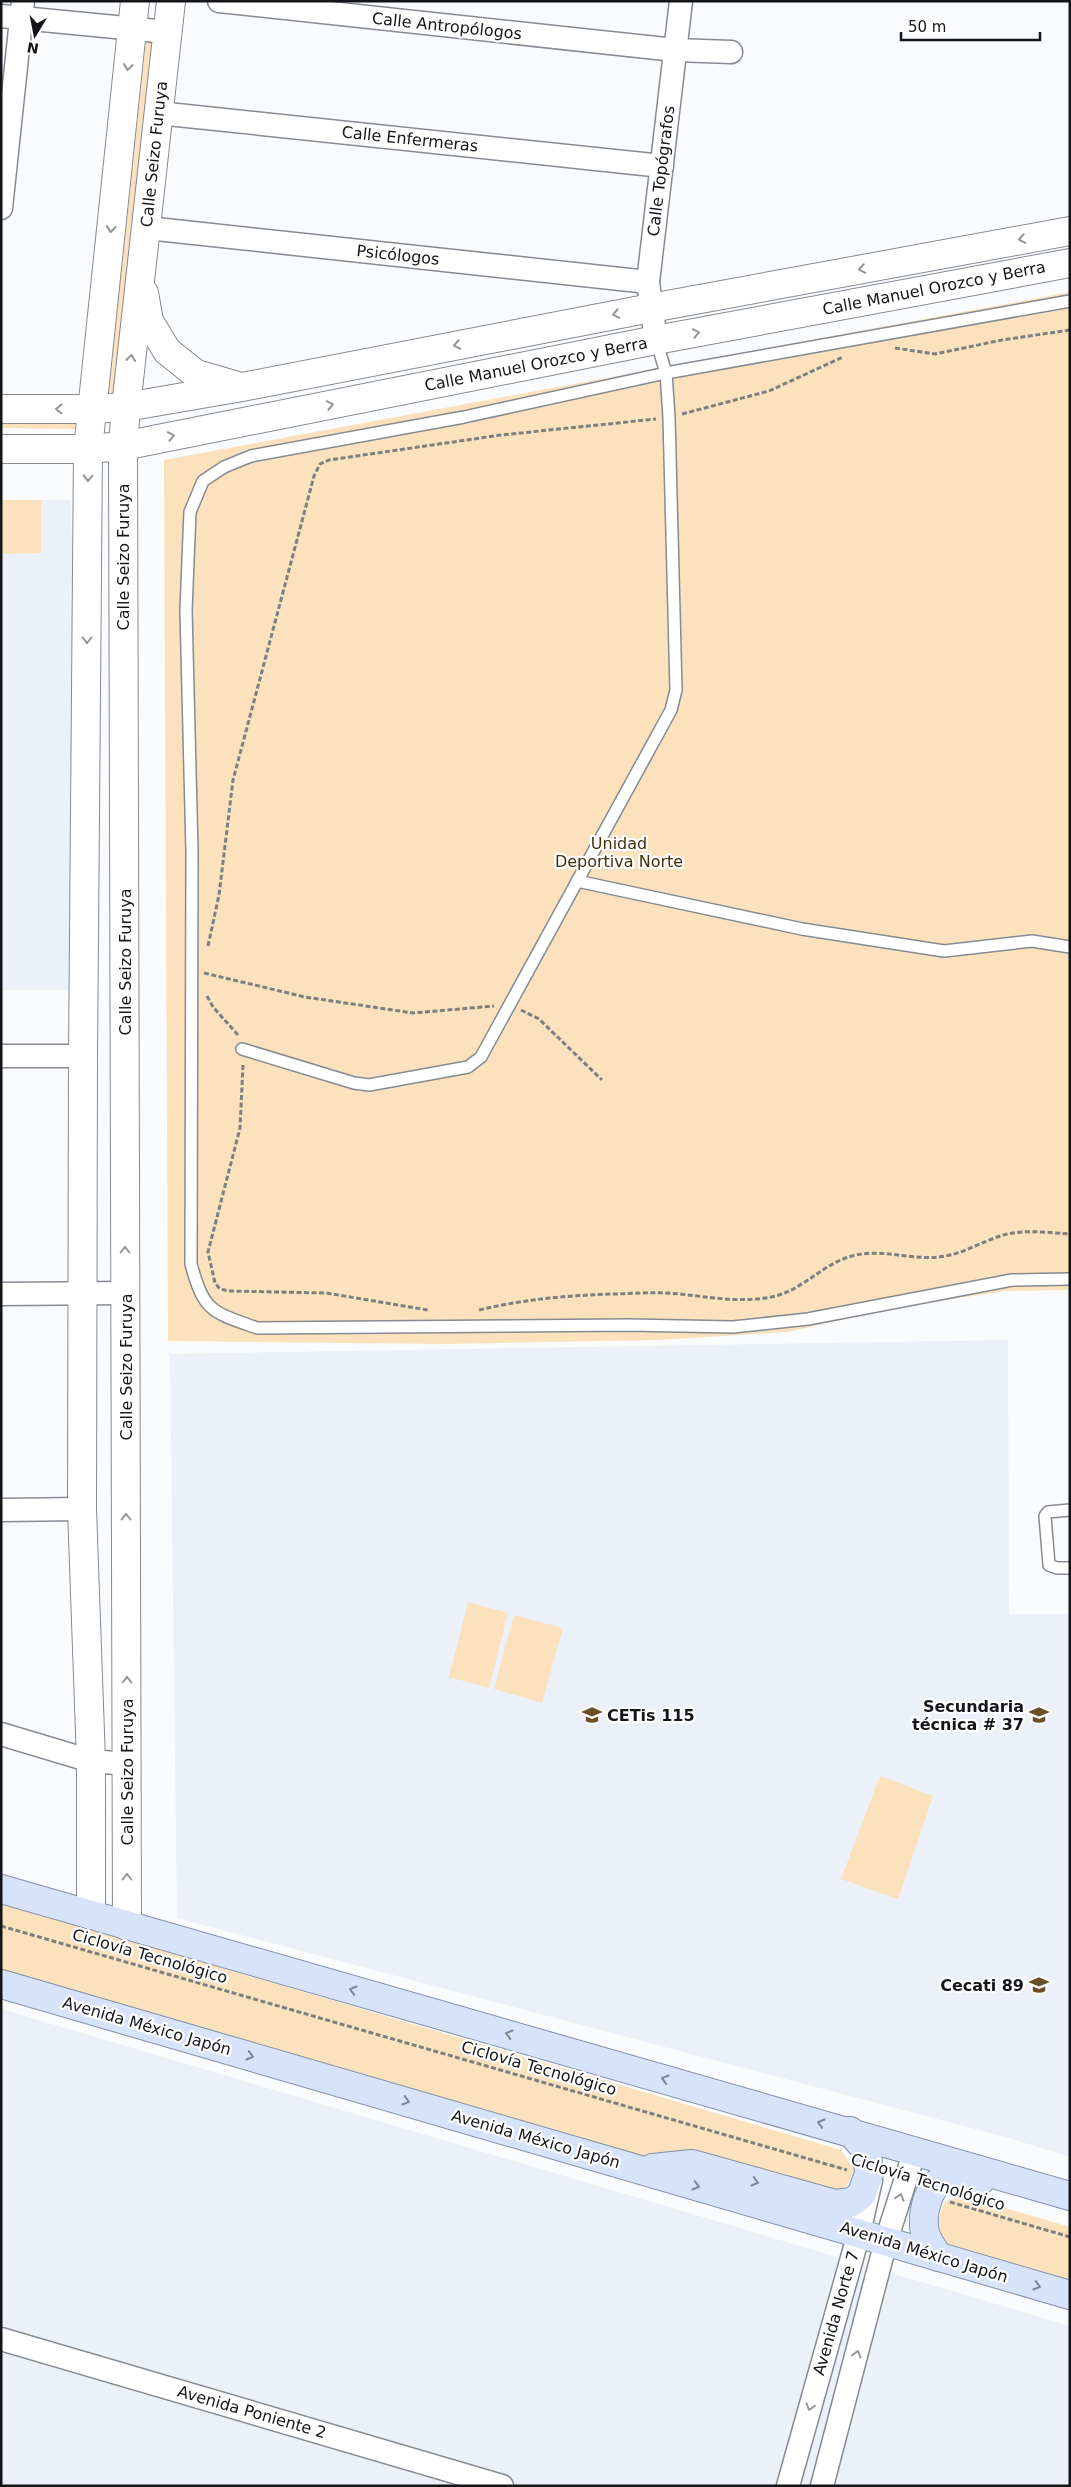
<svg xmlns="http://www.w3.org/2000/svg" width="1071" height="2487" font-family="'DejaVu Sans',sans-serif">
	<rect width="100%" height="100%" fill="#fafbfd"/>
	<!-- built -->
	<g fill="#ebf0f9">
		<polygon points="1,500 71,500 79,990 1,990"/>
		<polygon points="1008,1340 1009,1614 1070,1614 1070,2157 1009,2138 177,1918 170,1354"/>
		<polygon points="1,2009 1070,2326 1070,2486 1,2486"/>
	</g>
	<!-- green -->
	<g fill="#fbe1bc">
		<polygon points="151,36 156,42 118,391 113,396 109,391 146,42"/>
		<polygon points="1070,292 1070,1290 1005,1291 894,1308 788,1332 658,1340 444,1344 168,1341 164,460"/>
		<polygon points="1,418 77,418 83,427 76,429 1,428"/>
		<polygon points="1,500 41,500 41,553 1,554"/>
		<polygon points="468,1602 508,1613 489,1688 449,1677"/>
		<polygon points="514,1615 563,1628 542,1703 494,1689"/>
		<polygon points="880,1776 933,1796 898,1899 841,1879"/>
		<polygon points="1,1903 841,2150 854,2169 848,2184 838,2196 642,2157 1,1973"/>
		<path d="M959,2198H971L1070,2227V2280L948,2244C936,2229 937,2218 945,2201Z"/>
	</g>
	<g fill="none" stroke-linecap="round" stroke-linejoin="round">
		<defs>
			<g id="service">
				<path d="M1070,301L666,373L464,417L251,456L224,467L203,481L190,512L186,610L192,851L191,1264C204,1312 212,1312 257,1328L628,1325L733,1327L808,1319L1012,1280L1070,1279"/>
				<polyline points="577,881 802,929 944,951 1032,941 1070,947"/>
				<polyline points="242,1049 354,1083 369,1085 468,1067 481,1057 671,710 676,690 669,417 666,373 656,340"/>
				<polyline points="1070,1510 1048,1512 1045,1516 1049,1565 1057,1568 1070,1568"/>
			</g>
			<g id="minor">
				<polyline points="219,1 675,50 731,52"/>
				<polyline points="1,16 167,32"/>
				<polyline points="158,113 662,166"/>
				<polyline points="1,208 23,1"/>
				<polyline points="147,228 648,282"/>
				<polyline points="656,340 648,282 681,1"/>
				<polyline points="1,1056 83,1056"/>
				<polyline points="1,1294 125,1293"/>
				<polyline points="1,1510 82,1509"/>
				<polyline points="1,1734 91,1761 128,1764"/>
				<polyline points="1,2339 502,2486"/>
				<polyline points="788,2486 859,2233 871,2180"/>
				<polyline points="822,2486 886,2241 915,2150"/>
			</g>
			<g id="tertiary">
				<polyline points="144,293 149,321 167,351 196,374 234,385"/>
				<polyline points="1,409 92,409 126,407 242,387 651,308 1070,231"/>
				<polyline points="1,449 88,449 123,446 656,340 1070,263"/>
				<polyline points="91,1915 91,1761 82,1509 83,1056 88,449 135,1"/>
				<polyline points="127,1926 123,446 126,407 171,1"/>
			</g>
			<g id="primary">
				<polyline points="1,1889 1070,2196"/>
				<polyline points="1,1984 1070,2295"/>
				<polyline points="653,2168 692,2164 835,2204 852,2202 861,2195 869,2174 867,2151 850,2131"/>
				<path d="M938,2257C934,2249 927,2241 925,2233C921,2216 927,2185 946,2178C956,2174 970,2179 980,2181"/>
			</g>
		</defs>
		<!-- service casing -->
		<use href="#service" stroke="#858a93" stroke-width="14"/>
		<!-- minor casing -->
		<use href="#minor" stroke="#858a93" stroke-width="25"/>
		<!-- tertiary casing -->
		<use href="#tertiary" stroke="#858a93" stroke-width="30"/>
		<!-- primary casing -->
		<use href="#primary" stroke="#808faa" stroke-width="30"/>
		<!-- path -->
		<g stroke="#7e7f82" stroke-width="3" stroke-dasharray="5 2.5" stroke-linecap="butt">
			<polyline points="895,348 935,354 1002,340 1070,330"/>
			<polyline points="682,414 769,391 843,357"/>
			<polyline points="208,946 219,895 233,780 314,476 320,464 329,460 501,435 656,419"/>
			<polyline points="204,973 305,997 413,1013 494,1006"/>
			<polyline points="207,996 213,1007 239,1036"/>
			<polyline points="521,1010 539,1019 602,1080"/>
			<polyline points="243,1065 240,1128 208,1252 215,1283 220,1289 229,1291 326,1293 428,1310"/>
			<path d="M479,1310C526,1299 563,1296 610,1294C629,1294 648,1292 667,1293C700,1295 731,1303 765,1298C801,1294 819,1265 852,1256C880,1248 909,1260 938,1257C965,1255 987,1237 1013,1233C1031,1230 1052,1233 1070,1234"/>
			<polyline points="1,1926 847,2170"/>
			<polyline points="950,2202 1070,2237"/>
		</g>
		<!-- service -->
		<use href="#service" stroke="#fff" stroke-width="11"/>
		<!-- minor -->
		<use href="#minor" stroke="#fff" stroke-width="22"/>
		<!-- tertiary -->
		<use href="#tertiary" stroke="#fff" stroke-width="28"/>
		<!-- primary -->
		<use href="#primary" stroke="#d6e3fb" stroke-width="28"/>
	</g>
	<!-- one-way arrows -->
	<defs><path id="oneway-chevron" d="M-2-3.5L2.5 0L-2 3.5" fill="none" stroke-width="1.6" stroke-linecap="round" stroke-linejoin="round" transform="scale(1.25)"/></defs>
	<g stroke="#959697">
		<use href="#oneway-chevron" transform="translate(128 67) rotate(96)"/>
		<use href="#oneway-chevron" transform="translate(111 229) rotate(96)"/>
		<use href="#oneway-chevron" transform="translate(1022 239) rotate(170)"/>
		<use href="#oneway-chevron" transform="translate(862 269) rotate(170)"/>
		<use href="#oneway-chevron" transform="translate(616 314) rotate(169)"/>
		<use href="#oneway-chevron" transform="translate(696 333) rotate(-11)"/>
		<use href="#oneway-chevron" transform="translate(457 345) rotate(169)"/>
		<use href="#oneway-chevron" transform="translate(131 358) rotate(-84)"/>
		<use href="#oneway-chevron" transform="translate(330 405) rotate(-11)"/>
		<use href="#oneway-chevron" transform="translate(59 409) rotate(-180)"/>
		<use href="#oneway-chevron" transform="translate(171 436) rotate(-11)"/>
		<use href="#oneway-chevron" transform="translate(88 478) rotate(91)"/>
		<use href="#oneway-chevron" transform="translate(87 640) rotate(91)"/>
		<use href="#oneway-chevron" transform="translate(125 1250) rotate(-90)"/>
		<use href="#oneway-chevron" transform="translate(126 1517) rotate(-90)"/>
		<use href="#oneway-chevron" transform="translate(127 1680) rotate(-90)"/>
		<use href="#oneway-chevron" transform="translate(127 1877) rotate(-90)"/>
		<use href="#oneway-chevron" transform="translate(900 2197) rotate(-73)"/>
		<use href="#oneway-chevron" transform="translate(857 2354) rotate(-75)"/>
		<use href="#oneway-chevron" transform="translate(810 2407) rotate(106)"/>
	</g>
	<g stroke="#7e8695">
		<use href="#oneway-chevron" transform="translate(353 1990) rotate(-164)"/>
		<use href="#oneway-chevron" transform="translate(509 2034) rotate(-164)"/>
		<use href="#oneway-chevron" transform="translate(250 2056) rotate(16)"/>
		<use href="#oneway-chevron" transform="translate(665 2079) rotate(-164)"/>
		<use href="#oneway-chevron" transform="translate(406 2101) rotate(16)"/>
		<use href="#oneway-chevron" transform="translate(821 2123) rotate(-164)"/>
		<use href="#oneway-chevron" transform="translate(755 2182) rotate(16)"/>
		<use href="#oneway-chevron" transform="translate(696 2186) rotate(16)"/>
		<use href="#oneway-chevron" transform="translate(1037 2286) rotate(16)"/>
	</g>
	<!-- icons -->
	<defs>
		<symbol id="school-bare" viewBox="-9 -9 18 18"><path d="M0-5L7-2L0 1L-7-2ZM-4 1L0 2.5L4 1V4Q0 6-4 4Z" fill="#6c5023" stroke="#fff" stroke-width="2.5" paint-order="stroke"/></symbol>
	</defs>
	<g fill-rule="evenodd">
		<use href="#school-bare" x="578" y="1701" width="28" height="28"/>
		<use href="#school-bare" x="1025" y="1701" width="28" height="28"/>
		<use href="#school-bare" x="1025" y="1971" width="28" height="28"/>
	</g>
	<g text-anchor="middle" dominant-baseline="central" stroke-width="4.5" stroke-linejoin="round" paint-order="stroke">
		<!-- street labels -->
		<g font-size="16" fill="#131518" stroke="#fff">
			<text transform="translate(447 26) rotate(6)">Calle Antropólogos</text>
			<text transform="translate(410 139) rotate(6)">Calle Enfermeras</text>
			<text transform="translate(154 154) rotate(-84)">Calle Seizo Furuya</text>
			<text transform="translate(661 171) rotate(-83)">Calle Topógrafos</text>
			<text transform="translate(398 255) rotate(6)">Psicólogos</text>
			<text transform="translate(934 288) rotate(-11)">Calle Manuel Orozco y Berra</text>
			<text transform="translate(536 364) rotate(-11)">Calle Manuel Orozco y Berra</text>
			<text transform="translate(123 557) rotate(-90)">Calle Seizo Furuya</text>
			<text transform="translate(125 962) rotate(-90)">Calle Seizo Furuya</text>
			<text transform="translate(126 1367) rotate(-90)">Calle Seizo Furuya</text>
			<text transform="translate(127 1772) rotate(-90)">Calle Seizo Furuya</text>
			<text transform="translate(150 1956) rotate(16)">Ciclovía Tecnológico</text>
			<text transform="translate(147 2026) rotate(16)">Avenida México Japón</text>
			<text transform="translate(539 2068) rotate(16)">Ciclovía Tecnológico</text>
			<text transform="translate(536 2139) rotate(16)">Avenida México Japón</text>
			<text transform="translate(928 2182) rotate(17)">Ciclovía Tecnológico</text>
			<text transform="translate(924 2252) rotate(17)">Avenida México Japón</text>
			<text transform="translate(836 2313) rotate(-74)">Avenida Norte 7</text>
			<text transform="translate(252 2412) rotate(16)">Avenida Poniente 2</text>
		</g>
		<!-- park labels -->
		<g font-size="16" fill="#452f0a" stroke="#fff">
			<text x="619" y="843">Unidad<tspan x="619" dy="18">Deportiva Norte</tspan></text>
		</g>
		<!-- poi labels -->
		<g font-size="16" font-weight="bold" fill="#131518" stroke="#fff" text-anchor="end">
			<text x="1024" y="1706">Secundaria<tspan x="1024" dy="18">técnica # 37</tspan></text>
			<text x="607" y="1715" text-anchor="start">CETis 115</text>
			<text x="1024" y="1985">Cecati 89</text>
		</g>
	</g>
	<!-- border -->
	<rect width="1071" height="2487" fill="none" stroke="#131518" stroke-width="5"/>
	<!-- north arrow -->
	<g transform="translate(35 35) rotate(190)" stroke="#ffffff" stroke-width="4" paint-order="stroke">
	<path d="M0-4L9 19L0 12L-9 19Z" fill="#131518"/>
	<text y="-8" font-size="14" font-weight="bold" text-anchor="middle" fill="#131518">N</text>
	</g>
	<!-- scale -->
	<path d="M901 32v8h139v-8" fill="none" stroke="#131518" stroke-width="2.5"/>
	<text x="908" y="32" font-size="15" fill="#131518" stroke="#ffffff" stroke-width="4" paint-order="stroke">50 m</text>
</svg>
